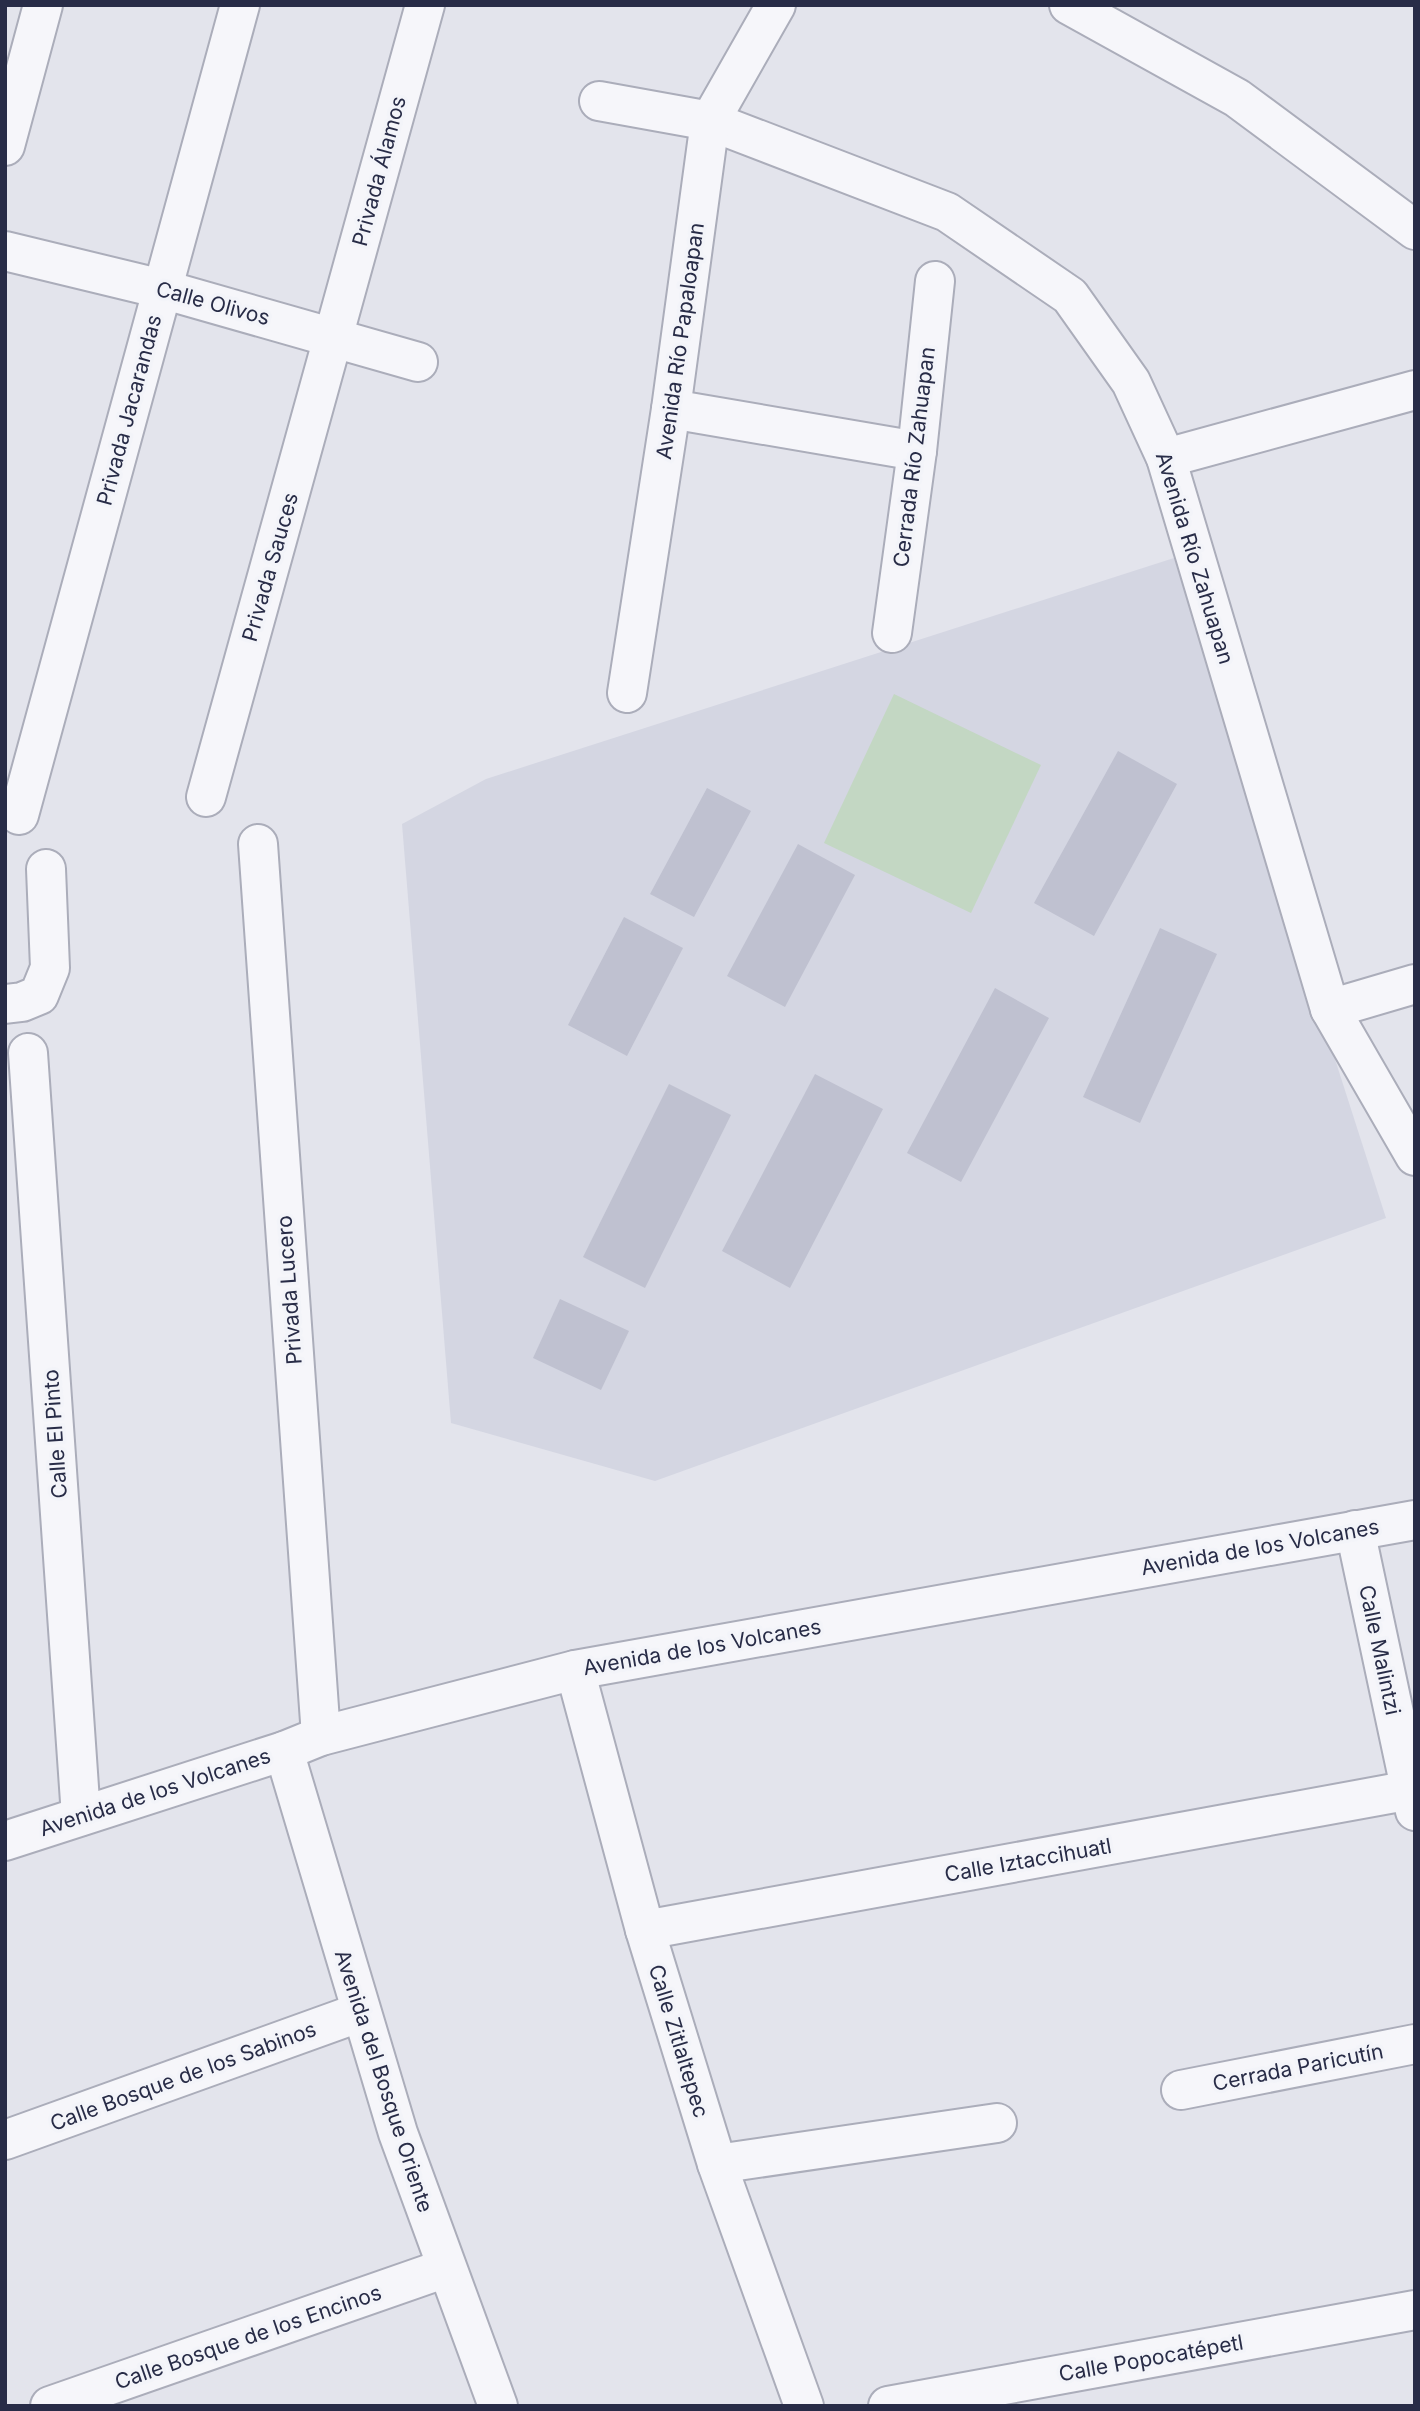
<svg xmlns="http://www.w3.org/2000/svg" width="1420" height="2411" font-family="Inter,sans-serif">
	<rect width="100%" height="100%" fill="#e3e4ec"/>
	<!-- built -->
	<polygon fill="#d4d6e2" points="1174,558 1386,1218 655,1481 451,1423 402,824 486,779"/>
	<!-- green -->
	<polygon fill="#c3d7c3" points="894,694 1041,765 971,913 824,843"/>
	<!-- building -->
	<g fill="#bfc1d0">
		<polygon points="1118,751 1177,784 1094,936 1034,903"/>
		<polygon points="707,788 751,811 694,917 650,894"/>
		<polygon points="798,844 855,875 785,1007 727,976"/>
		<polygon points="624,917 683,948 627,1056 568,1025"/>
		<polygon points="1160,928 1217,954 1140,1123 1083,1097"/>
		<polygon points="995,988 1049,1018 961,1182 907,1153"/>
		<polygon points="815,1074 883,1109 790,1288 722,1251"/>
		<polygon points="669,1084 731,1115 645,1288 583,1257"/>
		<polygon points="560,1299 629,1331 601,1390 533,1358"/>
	</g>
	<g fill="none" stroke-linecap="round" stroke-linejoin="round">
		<defs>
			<g id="minor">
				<polyline points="1069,5 1237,98 1415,230"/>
				<polyline points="599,101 710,121 947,212 1070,296 1131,382 1166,458 1330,1009 1415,1156"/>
				<polyline points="5,146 43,5"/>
				<polyline points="5,251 162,289 418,362"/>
				<polyline points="671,409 917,451"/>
				<polyline points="1166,458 1415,390"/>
				<polyline points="892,633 917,451 935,281"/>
				<polyline points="627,693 671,409 710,121 776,5"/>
				<polyline points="206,797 425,5"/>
				<polyline points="19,815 240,5"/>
				<polyline points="258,844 321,1736"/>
				<polyline points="5,1004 22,1002 39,995 50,968 46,869"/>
				<polyline points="1330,1009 1415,984"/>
				<polyline points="28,1053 81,1816"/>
				<polyline points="1355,1530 1415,1811"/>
				<polyline points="575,1670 645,1930 717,2164 804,2406"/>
				<polyline points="284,1751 398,2133 498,2406"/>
				<polyline points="5,1841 284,1751 321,1736 575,1670 1415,1520"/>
				<polyline points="645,1930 1411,1790"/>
				<polyline points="1181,2090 1415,2044"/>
				<polyline points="5,2140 361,2012"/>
				<polyline points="717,2164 997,2123"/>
				<polyline points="50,2406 446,2268"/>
				<polyline points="888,2406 1415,2310"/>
			</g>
		</defs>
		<!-- minor casing -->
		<use href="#minor" stroke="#abadba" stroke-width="42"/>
		<!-- minor -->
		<use href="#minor" stroke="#f6f6fa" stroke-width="38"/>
	</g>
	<g text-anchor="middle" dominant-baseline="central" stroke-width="7" stroke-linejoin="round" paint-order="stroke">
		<!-- street labels -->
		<g font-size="21" fill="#282c47" stroke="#f3f4f9">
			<text transform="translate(379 171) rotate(-75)">Privada Álamos</text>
			<text transform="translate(213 303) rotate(15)">Calle Olivos</text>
			<text transform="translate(680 341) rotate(-82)">Avenida Río Papaloapan</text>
			<text transform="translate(129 410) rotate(-75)">Privada Jacarandas</text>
			<text transform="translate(914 457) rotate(-83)">Cerrada Río Zahuapan</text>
			<text transform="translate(1195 558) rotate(73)">Avenida Río Zahuapan</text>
			<text transform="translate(270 567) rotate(-74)">Privada Sauces</text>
			<text transform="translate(289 1290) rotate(-94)">Privada Lucero</text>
			<text transform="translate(55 1434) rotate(-94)">Calle El Pinto</text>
			<text transform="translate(1260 1547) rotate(-10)">Avenida de los Volcanes</text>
			<text transform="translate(702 1647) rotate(-10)">Avenida de los Volcanes</text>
			<text transform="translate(1380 1650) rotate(78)">Calle Malintzi</text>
			<text transform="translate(155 1792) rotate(-18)">Avenida de los Volcanes</text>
			<text transform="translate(1028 1860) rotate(-10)">Calle Iztaccihuatl</text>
			<text transform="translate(679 2041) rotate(73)">Calle Zitlaltepec</text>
			<text transform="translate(1298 2067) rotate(-11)">Cerrada Paricutín</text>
			<text transform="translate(183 2076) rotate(-20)">Calle Bosque de los Sabinos</text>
			<text transform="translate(384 2081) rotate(72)">Avenida del Bosque Oriente</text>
			<text transform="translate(248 2337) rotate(-19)">Calle Bosque de los Encinos</text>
			<text transform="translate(1151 2358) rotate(-10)">Calle Popocatépetl</text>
		</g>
	</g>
	<!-- border -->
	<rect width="1420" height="2411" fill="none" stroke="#282c47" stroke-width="14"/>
</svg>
